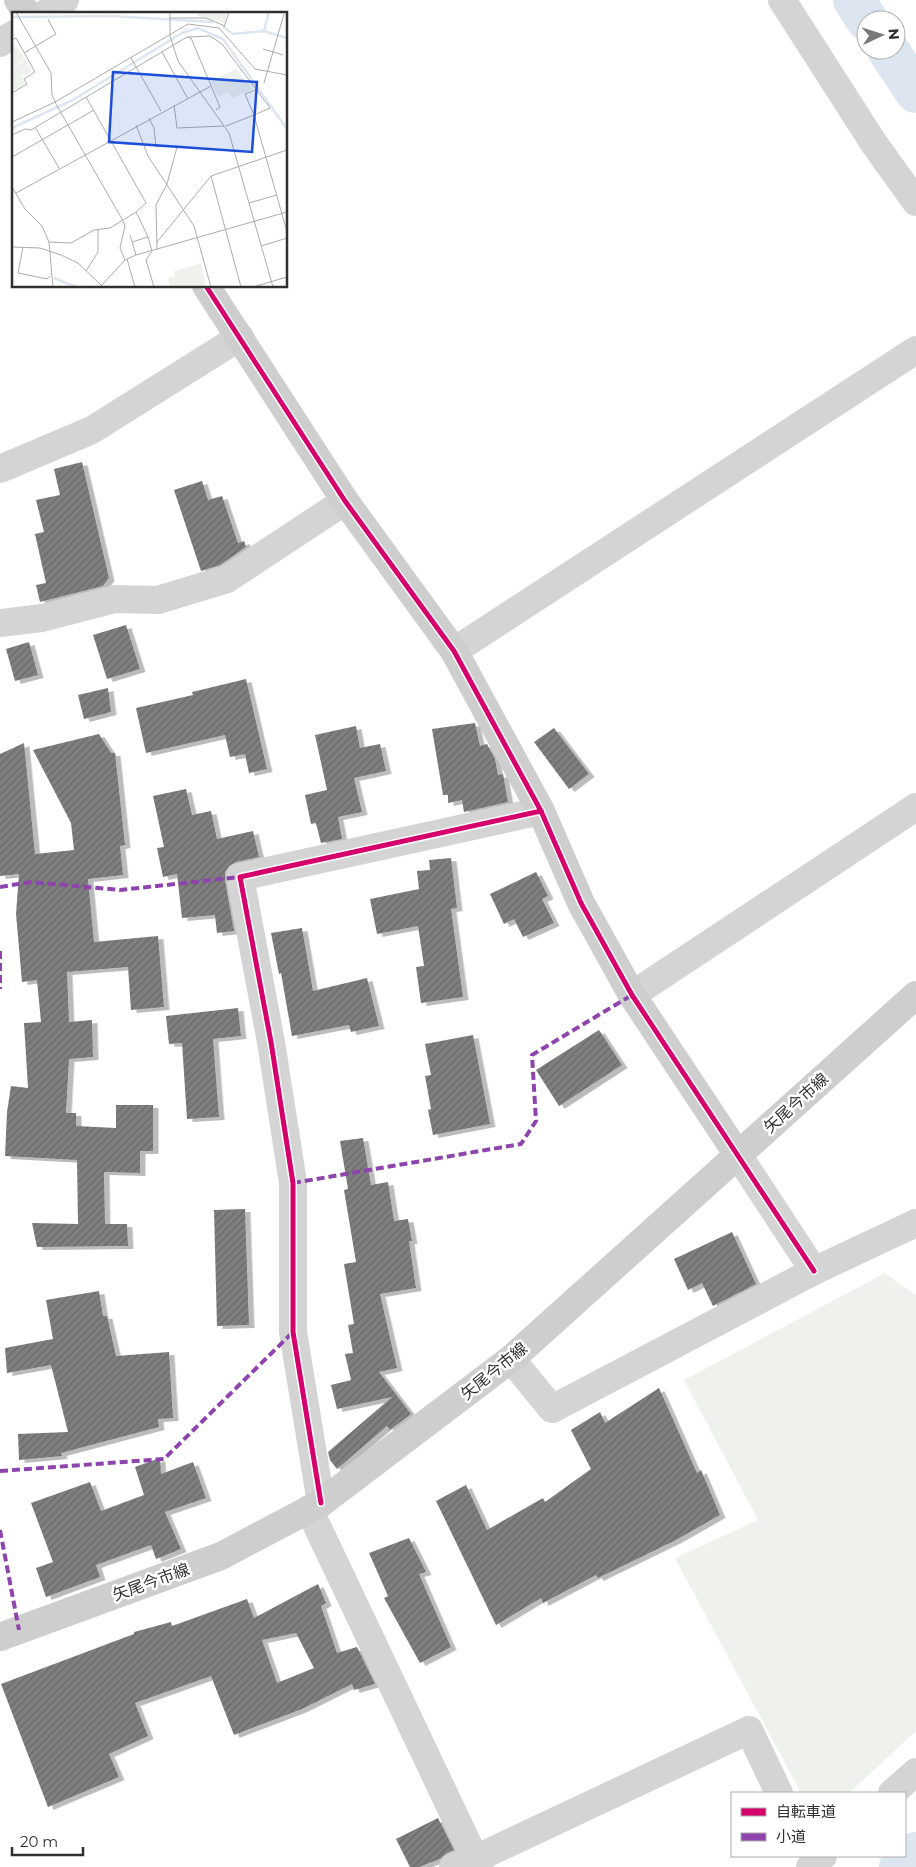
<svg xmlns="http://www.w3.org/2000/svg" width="916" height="1867" font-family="Montserrat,'Noto Sans JP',sans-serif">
	<defs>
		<pattern id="building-hatch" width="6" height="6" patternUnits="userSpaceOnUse" patternTransform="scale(1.25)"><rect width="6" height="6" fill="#7f7f7f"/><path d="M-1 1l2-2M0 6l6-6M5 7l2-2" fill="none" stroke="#686868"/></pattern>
		<filter id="shadow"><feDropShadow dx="5.5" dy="3" stdDeviation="0" flood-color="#0004"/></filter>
	</defs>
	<rect width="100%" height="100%" fill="#fff"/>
	<!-- pitch -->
	<polygon fill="#eff2ec" points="885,1273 916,1295 916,1731 849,1793 801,1793 675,1558 758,1520 684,1380"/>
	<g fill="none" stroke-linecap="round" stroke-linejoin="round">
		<!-- river -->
		<g stroke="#dde6f0" stroke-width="42">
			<polyline points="854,0 867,20"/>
			<polyline points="888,50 916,92"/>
			<polyline points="900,1867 916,1853"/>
		</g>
	</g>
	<!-- building -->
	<g fill="url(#building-hatch)" fill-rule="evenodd" filter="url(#shadow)">
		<polygon points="82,462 109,578 103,586 40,602 36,585 46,583 35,534 44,532 36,500 60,495 54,469"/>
		<polygon points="202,481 208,500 222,496 238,543 244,541 246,547 220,565 201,571 174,490"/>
		<polygon points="126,625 140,669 107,679 93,635"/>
		<polygon points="29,642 38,675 15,681 6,649"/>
		<polygon points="246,679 267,769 249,773 245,754 230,757 225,735 146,753 136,708 193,695 192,692"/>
		<polygon points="108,688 111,712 84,719 78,695"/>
		<polygon points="475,723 480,746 487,744 495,759 498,775 503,774 508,802 464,812 462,800 448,803 448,795 443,795 432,729"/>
		<polygon points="356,726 360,748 380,744 386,771 354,778 362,812 338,817 342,839 321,843 316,823 311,824 305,795 327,790 315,735"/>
		<polygon points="554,728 589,774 569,789 534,742"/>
		<polygon points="99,734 111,753 115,753 125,845 120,846 123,875 88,879 94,942 158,936 164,1007 131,1010 128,967 67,972 69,1022 92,1020 93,1057 69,1059 66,1113 76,1113 76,1126 116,1128 116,1105 153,1105 153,1151 140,1151 140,1173 104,1172 105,1224 127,1224 128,1246 37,1247 32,1223 78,1224 77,1160 5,1156 7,1112 11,1086 28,1088 24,1023 41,1022 37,980 22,982 16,914 19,874 0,876 0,754 24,743 35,854 74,850 71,823 33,750"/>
		<polygon points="186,789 192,815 211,811 217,839 253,831 259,857 236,862 229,866 225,872 225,880 234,931 217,933 215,915 182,918 177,874 163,877 157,848 164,847 153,796"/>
		<polygon points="451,858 457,908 451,909 463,997 421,1003 416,967 424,966 418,926 377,934 370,899 419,889 417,871 430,870 429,860"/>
		<polygon points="536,872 548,896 542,899 554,923 523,937 514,919 504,924 490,894"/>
		<polygon points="302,928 313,991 367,978 379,1026 351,1032 349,1025 292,1036 281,973 279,974 271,933"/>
		<polygon points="238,1008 241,1036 213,1039 219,1117 187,1119 182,1043 169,1044 166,1016"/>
		<polygon points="599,1030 622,1065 559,1106 536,1070"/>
		<polygon points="473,1035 490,1124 433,1135 428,1110 431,1109 425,1076 431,1075 425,1044"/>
		<polygon points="363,1138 371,1185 388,1182 394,1221 408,1219 412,1241 409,1241 416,1288 380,1294 397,1368 379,1372 411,1414 390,1430 387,1426 337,1469 330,1460 328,1452 392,1397 337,1409 331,1385 351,1380 345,1354 353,1353 348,1325 354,1324 344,1264 356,1262 344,1190 348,1189 340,1141"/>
		<polygon points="245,1209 249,1325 217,1326 214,1210"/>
		<polygon points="732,1232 756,1284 713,1306 702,1283 688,1290 674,1259"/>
		<polygon points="99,1291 103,1316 107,1316 116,1356 169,1352 173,1418 158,1419 159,1427 61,1453 62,1456 19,1460 18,1434 68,1432 51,1365 7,1373 5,1348 53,1339 46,1300"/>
		<polygon points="659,1388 697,1473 701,1470 720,1515 676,1540 598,1578 596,1575 543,1603 541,1598 496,1625 436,1501 466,1485 487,1530 543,1498 545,1502 591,1469 571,1430 600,1412 605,1423"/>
		<polygon points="160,1458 161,1474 193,1462 206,1498 165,1512 181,1549 156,1559 151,1545 96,1565 100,1577 46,1597 36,1568 53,1562 31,1503 90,1482 101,1511 144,1495 135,1467"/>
		<polygon points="409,1538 426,1572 419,1574 451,1647 420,1663 384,1598 388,1596 369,1553"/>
		<path d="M318,1584L326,1603L321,1606L337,1653L357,1647L375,1684L354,1690L352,1684L302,1709L234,1735L211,1676L135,1703L148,1736L109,1754L119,1777L48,1807L1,1684L134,1634V1632L171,1622L172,1626L247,1599L254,1618ZM296,1633L314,1668L277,1683L262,1640Z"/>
		<polygon points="438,1818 454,1850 447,1853 440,1859 419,1867 410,1867 396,1839"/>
	</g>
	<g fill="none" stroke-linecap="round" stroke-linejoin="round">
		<!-- street -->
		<g stroke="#d4d4d4" stroke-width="28">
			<polyline points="782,0 873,142 916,202"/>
			<polyline points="44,14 65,0"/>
			<polyline points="0,43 14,34"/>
			<polyline points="0,469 92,430 240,337"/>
			<polyline points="0,623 42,618 115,599 158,600 227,579 345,501"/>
			<polyline points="454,651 916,350"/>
			<polyline points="632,995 916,807"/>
			<polyline points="738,1155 814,1271"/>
			<polyline points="511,1359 552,1409 814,1271 916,1223"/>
			<polyline points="321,1503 293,1332 293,1183 271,1042 240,877 541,811"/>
			<polyline points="309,1509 475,1859 749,1730 779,1793"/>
			<polyline points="892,1793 916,1772"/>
			<polyline points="453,1867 475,1859 480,1867"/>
			<polyline points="810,1867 823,1856"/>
		</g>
		<!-- secondary -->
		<g stroke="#cecece" stroke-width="28">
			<polyline points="18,0 27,14"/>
			<polyline points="206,286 345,501 454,651 541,811 581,903 632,995 738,1155"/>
			<polyline points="0,1637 221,1556 321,1503 511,1359 916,995"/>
		</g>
		<!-- quiet -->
		<g stroke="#8e44ad" stroke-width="4" stroke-dasharray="8 4" stroke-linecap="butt">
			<polyline points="0,887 31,882 120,890 240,877"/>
			<polyline points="0,951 0,989"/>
			<polyline points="293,1183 521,1144 536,1121 532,1055 632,995"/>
			<polyline points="0,1471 164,1459 293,1332"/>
			<polyline points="0,1530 19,1630"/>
		</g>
		<defs>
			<g id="cycleway">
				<polyline points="206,286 345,501 454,651 541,811 581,903 632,995 814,1271"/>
				<polyline points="321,1503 293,1332 293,1183 271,1042 240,877 541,811"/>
			</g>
		</defs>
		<!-- cycleway casing -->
		<use href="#cycleway" stroke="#fff" stroke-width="8"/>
		<!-- cycleway -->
		<use href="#cycleway" stroke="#d6006c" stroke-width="5"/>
	</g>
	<g text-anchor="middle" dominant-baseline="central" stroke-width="5" stroke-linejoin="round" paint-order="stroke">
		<!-- street labels -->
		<g font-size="16" fill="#303030" stroke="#fff">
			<text transform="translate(796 1103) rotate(-42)">矢尾今市線</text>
			<text transform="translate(494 1371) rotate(-39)">矢尾今市線</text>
			<text transform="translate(151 1582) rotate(-20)">矢尾今市線</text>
		</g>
	</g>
	<!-- overview -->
	<g transform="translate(12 12)">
		<rect width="275" height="275" fill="#fff"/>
		<path d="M13,47L20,59L10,64L13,72L2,79L0,58Z" fill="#eff2ec"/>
		<path d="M185,0H215L213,11L185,4ZM0,30L13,46L0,57ZM224,57L241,77L220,86L217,80L206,85L199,69ZM189,251L194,275H158L156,266L163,264L162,259Z" fill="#eff2ec"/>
		<path fill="none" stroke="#dde6f0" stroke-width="2.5" d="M0,5L99,4L201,10M211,15L221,22L252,19L275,26M252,19L257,0M0,116L61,88L170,21L186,16L211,27L275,117M42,266L64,275"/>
		<path fill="none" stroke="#acacac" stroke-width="1" d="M4,0L39,61L40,83L44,92L110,207L113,214L108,236L113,248M158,0V24L166,49L217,121L261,275M157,6H194L213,14M212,15L217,0M176,25L198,24L210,32L258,96L242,103L275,220M0,28L4,26L23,60L12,67L15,72L0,81M251,37L271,43M150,40L176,87M12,41L44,22L36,7M119,46L149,99M252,71L272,2M74,85L134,191L124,200M162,93L165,116L212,114M137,106L142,116L144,135L150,134M0,110L43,90L176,12L207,16L243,57L275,63M124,113L136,144L182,214L199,275M214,114L242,103L233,82L244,78M23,115L47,156M0,123L13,117L19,118L175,25L179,26L208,95L204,98M0,145L82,98M199,164L229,275M0,175L13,197L30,214L37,230L41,275M4,181L199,74M237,191L265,183M118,223L124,243M37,230L59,231L82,218L98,216L124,200L136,225M120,230L136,225L140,239M145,230L199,164L275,138M249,234L275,226M0,235L28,236L49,243L66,251L91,275M11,235L6,261L35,267L38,264M145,238L144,193L155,172L165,135M140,239L134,248L142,275M115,247L123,275M74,259L86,240V218M88,275L113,248L124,243L275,200M241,275L275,265"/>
		<path fill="#1d4ed8" fill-opacity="0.15" stroke="#1d4ed8" stroke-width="2.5" d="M101,60L245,70L240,140L97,130Z"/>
		<rect width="275" height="275" fill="none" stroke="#303030" stroke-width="2.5"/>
	</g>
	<!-- legend -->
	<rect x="731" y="1792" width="175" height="65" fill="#ffffff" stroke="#acacac"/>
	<rect x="741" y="1808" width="25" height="8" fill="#d6006c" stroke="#acacac"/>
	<text x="776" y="1817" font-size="15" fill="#303030">自転車道</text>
	<rect x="741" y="1833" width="25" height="8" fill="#8e44ad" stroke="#acacac"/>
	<text x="776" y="1842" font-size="15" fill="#303030">小道</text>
	<!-- north arrow -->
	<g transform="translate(881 35) rotate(86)"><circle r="24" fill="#ffffff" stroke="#acacac"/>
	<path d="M0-4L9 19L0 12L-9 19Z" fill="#787878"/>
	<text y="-8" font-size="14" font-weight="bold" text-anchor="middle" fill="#303030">N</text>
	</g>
	<!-- scale -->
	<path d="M12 1847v8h71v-8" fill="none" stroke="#303030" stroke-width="2.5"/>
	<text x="20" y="1847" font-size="15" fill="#303030" stroke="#ffffff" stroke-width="4" paint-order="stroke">20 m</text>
</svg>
